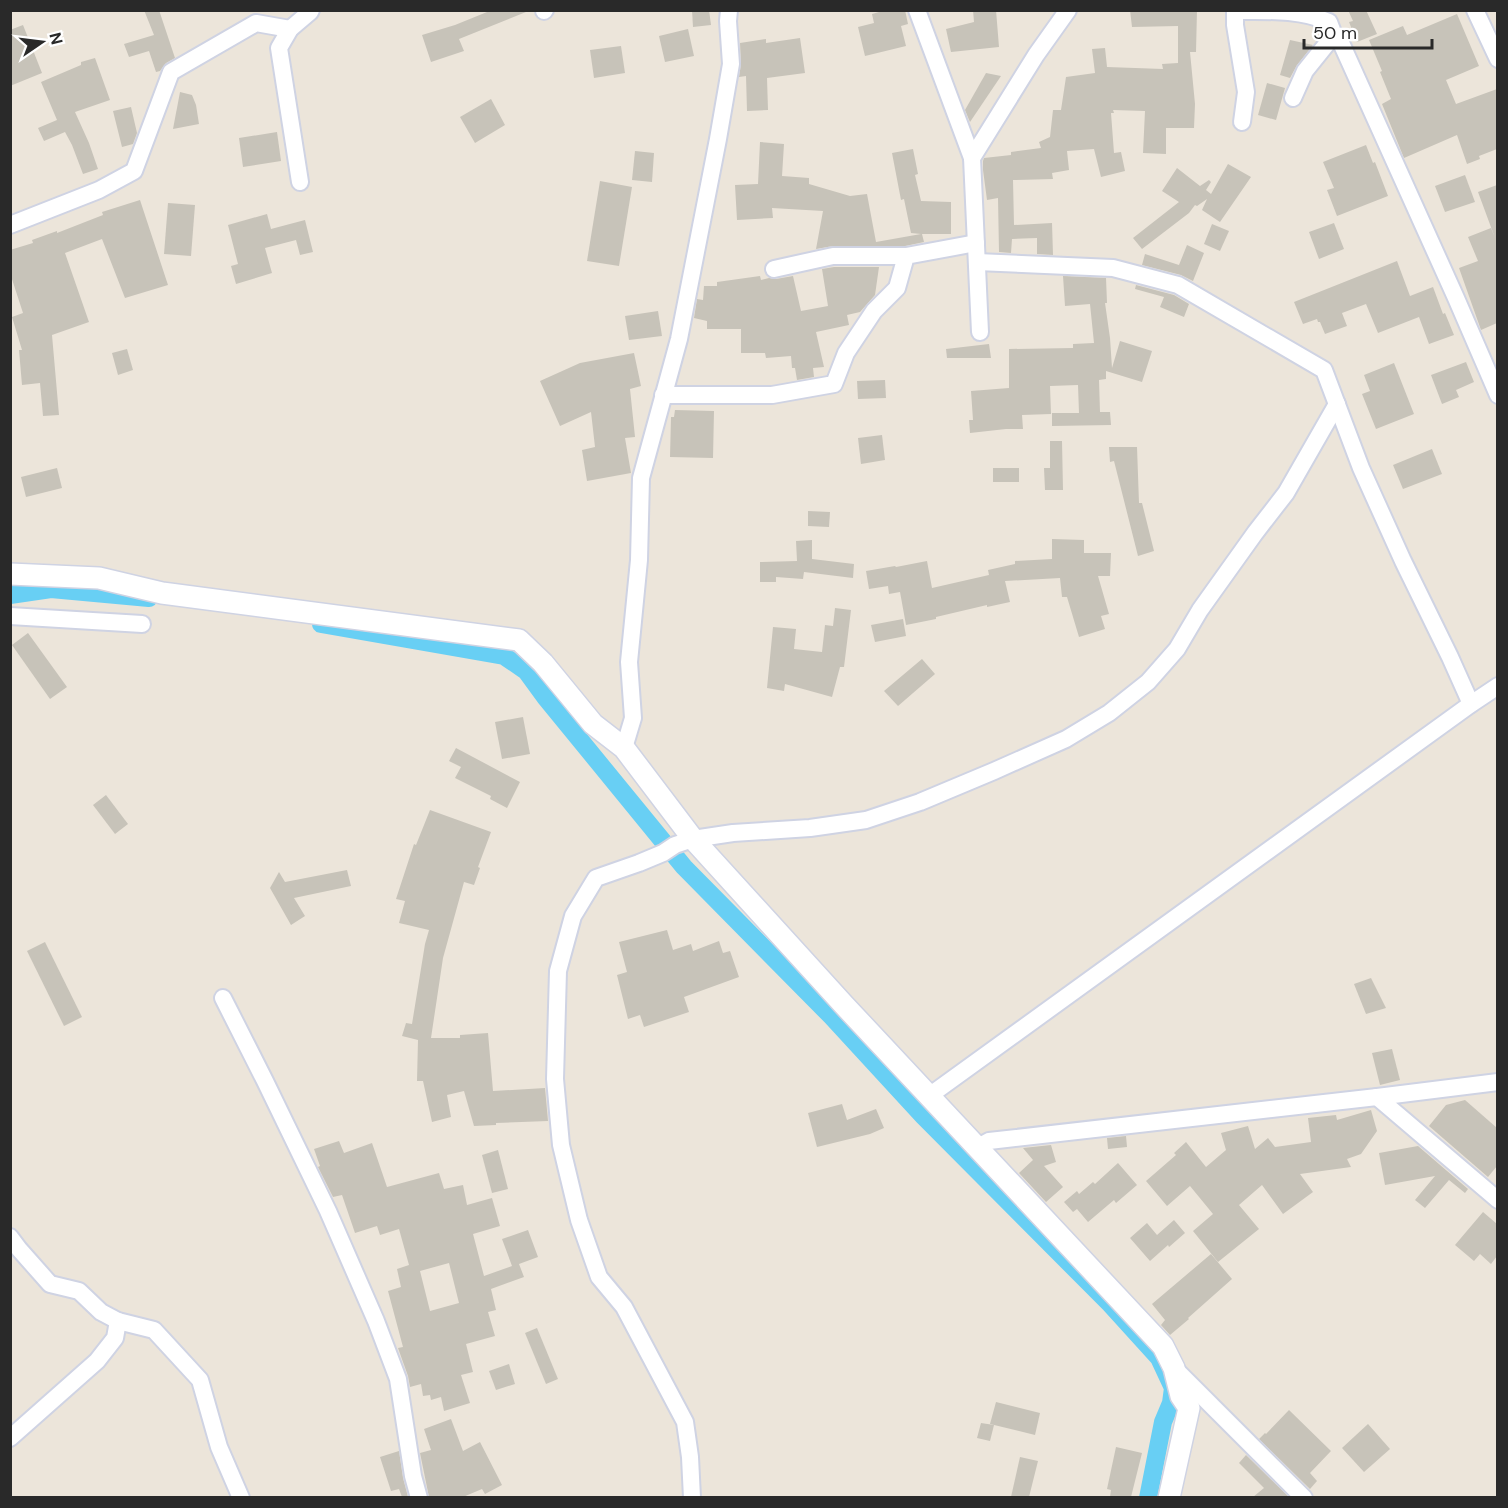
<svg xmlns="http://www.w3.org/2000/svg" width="1508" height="1508" font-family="'DM Sans',sans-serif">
	<rect width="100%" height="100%" fill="#ece5da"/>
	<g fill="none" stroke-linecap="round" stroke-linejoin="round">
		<!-- canal -->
		<g stroke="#68cff4" stroke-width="18">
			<polyline points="10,595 51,589 149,598"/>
			<polyline points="321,624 504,656 526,671 545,697 684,867 831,1016 923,1116 1110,1304 1159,1358 1173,1388 1171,1403 1163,1422 1148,1498"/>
		</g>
	</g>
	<!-- building -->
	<g fill="#c7c3b9" fill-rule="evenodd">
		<polygon points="144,10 159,10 175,58 166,63 160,71 156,72 149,51 129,57 124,44 154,35"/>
		<polygon points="492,10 526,10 526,12 459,39 464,51 431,62 422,35 455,25"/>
		<polygon points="692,10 709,10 711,25 693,27"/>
		<polygon points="886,10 905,10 908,24 901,26 906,46 865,56 858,27 874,23 872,14"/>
		<polygon points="973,10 996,10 999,47 951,52 946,29 974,22"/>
		<polygon points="1130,10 1197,10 1196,52 1190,52 1195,104 1194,128 1166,128 1166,154 1143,153 1145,111 1113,110 1114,113 1111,113 1114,153 1121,152 1125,171 1101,177 1094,149 1067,151 1069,170 1052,173 1053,179 1013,180 1014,225 1052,223 1053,255 1037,254 1037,238 1012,239 1011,253 999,252 998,198 987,200 983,170 983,161 984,158 1011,155 1011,152 1041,148 1039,142 1050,137 1053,110 1061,110 1066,77 1095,73 1092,49 1105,48 1107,67 1163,69 1162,64 1178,63 1178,26 1132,27"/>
		<polygon points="1348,10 1366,10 1377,34 1357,42 1349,22 1353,21"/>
		<polygon points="1457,14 1479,66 1446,80 1456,104 1497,89 1497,149 1479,156 1480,159 1467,164 1457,135 1404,158 1382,104 1391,99 1380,72 1382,71 1369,40 1403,26 1407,35"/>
		<polygon points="23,25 42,73 10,86 10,30"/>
		<polygon points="688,29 694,56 665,62 659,36"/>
		<polygon points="800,38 805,73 767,78 768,110 747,111 746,76 739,77 741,64 740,43 766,39 766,43"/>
		<polygon points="1290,40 1313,45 1297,65 1290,78 1280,75"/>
		<polygon points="621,46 625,73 594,78 590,50"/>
		<polygon points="95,58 110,100 75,112 89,143 98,169 83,174 72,145 65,132 44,141 38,128 57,120 41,82 81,65 81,62"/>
		<polygon points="986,73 1001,76 970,122 965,110"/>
		<polygon points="1267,83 1285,88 1276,120 1258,115"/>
		<polygon points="180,92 192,95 196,105 199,124 173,129"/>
		<polygon points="491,99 505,125 475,143 460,117"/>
		<polygon points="131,107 137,133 133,144 122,147 113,111"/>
		<polygon points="277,132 281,161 243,167 239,138"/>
		<polygon points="760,142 784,144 782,176 809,178 809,184 850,196 867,194 876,242 921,234 911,233 904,199 901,200 892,153 913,149 918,174 915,175 921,201 951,202 951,234 922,234 924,242 905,246 833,246 816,249 823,211 772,208 773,218 737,220 735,185 758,184"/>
		<polygon points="1366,145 1373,163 1375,162 1388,196 1337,216 1327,190 1334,188 1323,162"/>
		<polygon points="635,151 654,153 652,182 632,180"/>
		<polygon points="1228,164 1251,177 1220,222 1202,210 1207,199 1197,206 1195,205 1189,213 1142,249 1133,238 1179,202 1162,191 1177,168 1200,186 1209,180 1211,182 1206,190 1211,194"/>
		<polygon points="1465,175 1475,202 1445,212 1435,186"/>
		<polygon points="600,181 632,187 619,266 587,261"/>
		<polygon points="1497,185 1497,241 1496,241 1497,245 1497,323 1481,330 1459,268 1478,261 1468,237 1491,228 1495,238 1478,192"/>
		<polygon points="140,200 168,285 125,298 102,239 65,253 89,322 52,335 59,415 43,416 40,383 22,385 19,350 22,350 12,317 23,313 10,273 10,250 33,243 32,240 57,231 57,233 103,215 102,212"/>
		<polygon points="168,203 195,205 191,256 164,254"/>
		<polygon points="267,214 271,229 305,220 313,252 300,255 296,240 265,248 272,273 236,284 231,266 238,264 228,225"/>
		<polygon points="1334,223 1344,249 1319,259 1309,232"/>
		<polygon points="1212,224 1229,231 1220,251 1204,244"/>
		<polygon points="1187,245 1204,253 1193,281 1181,275 1142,265 1145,254 1179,265"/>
		<polygon points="1397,261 1410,296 1433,287 1443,314 1445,313 1454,335 1429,344 1419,317 1378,333 1366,304 1342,313 1347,326 1325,334 1320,322 1318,322 1317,319 1303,324 1294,302"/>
		<polygon points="834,267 879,267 875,295 860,312 847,315 849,325 816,332 824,367 813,368 814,377 797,380 795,368 792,368 791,356 766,358 765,353 741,353 741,329 707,329 707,321 694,318 697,299 703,300 704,286 717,286 717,282 760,276 761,280 769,278 776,279 793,276 801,311 828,306 822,269"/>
		<polygon points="1063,276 1106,278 1107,303 1105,303 1110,338 1112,368 1120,341 1152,351 1142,382 1106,371 1106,379 1099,380 1100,412 1110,412 1111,425 1052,426 1052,413 1079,413 1078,385 1050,386 1051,414 1022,415 1023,429 1006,429 970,433 969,420 973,420 971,391 1009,388 1009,349 1073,348 1073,344 1094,343 1090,304 1065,306"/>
		<polygon points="1136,285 1174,295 1189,304 1184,317 1160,307 1164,297 1135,289"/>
		<polygon points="658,311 662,336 629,340 625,316"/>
		<polygon points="989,344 991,358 947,358 946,349"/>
		<polygon points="127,349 133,370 118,375 112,353"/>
		<polygon points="634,353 641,386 630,389 635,437 625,438 631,473 587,481 582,450 595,447 591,412 560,426 540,381 580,363"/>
		<polygon points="1466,362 1474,382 1456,390 1459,397 1442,404 1431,375"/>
		<polygon points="1394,363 1414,414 1376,429 1362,394 1370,391 1364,375"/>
		<polygon points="885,380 886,398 858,399 857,381"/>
		<polygon points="675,410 714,411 713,458 670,457 671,417 674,417"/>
		<polygon points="882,435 885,460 861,464 858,438"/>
		<polygon points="1050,441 1062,441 1063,490 1045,490 1044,468 1050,468"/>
		<polygon points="1109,447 1137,447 1139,503 1142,503 1154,551 1138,556 1114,461 1110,462"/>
		<polygon points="1432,449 1442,474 1403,489 1393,465"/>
		<polygon points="57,468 62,488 26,497 21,477"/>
		<rect x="993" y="468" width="26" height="14"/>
		<polygon points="808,511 830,512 829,527 808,526"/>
		<polygon points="1052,539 1084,540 1084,553 1111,553 1110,576 1098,576 1109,614 1101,616 1105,629 1079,637 1067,597 1062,597 1060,578 1005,581 1010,602 987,607 987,605 936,617 936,619 906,625 900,592 889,594 888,586 869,589 866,571 895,566 896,567 927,561 932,588 989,575 988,570 1015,564 1015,561 1052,559"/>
		<polygon points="812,540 812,559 854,564 853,578 804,572 803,579 776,577 776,582 760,582 760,562 797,561 796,541"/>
		<polygon points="835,608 851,610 844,667 840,667 832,697 785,684 784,691 767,688 773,627 796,629 794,649 822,652 825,625 833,626"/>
		<polygon points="903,619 906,636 875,642 871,625"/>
		<polygon points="28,633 67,687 50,699 12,645"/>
		<polygon points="922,659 935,674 898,706 884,691"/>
		<polygon points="523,717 530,754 502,759 495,722"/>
		<polygon points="456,748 520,782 507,808 490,799 491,796 455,778 461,767 449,761"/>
		<polygon points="106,795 128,824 115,834 93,805"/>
		<polygon points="430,810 491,832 478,867 480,868 474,885 464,882 443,958 431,1038 460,1038 460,1035 488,1033 493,1091 545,1088 548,1121 496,1123 496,1125 474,1126 464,1091 447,1095 451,1117 432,1122 423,1081 417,1081 418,1040 402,1036 406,1023 412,1024 425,944 429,930 399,923 405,901 396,899 414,844 416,845"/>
		<polygon points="347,870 351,886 294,898 305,916 291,925 270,888 279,872 285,882"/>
		<polygon points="667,930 673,950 691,944 693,951 719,941 723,953 730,951 739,977 684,997 689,1012 644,1027 640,1015 628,1019 617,975 627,972 619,942"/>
		<polygon points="45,942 82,1017 64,1026 27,951"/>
		<polygon points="1371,978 1386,1008 1366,1014 1354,984"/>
		<polygon points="1392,1049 1400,1080 1380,1085 1372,1053"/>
		<polygon points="1465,1100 1497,1128 1497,1166 1488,1177 1429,1126 1446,1105"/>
		<polygon points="842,1104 847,1120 876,1109 884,1128 870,1134 817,1147 808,1113"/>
		<polygon points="1371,1110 1377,1131 1361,1154 1347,1159 1351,1167 1300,1174 1313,1192 1283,1214 1262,1185 1239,1205 1259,1229 1218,1262 1193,1231 1213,1214 1190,1186 1167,1206 1146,1181 1176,1155 1174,1153 1186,1142 1206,1167 1226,1150 1221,1133 1248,1126 1255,1149 1268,1138 1275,1147 1311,1142 1308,1118 1336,1115 1337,1120"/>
		<polygon points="1126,1136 1127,1147 1108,1149 1107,1138"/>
		<path d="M339,1141L344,1153L372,1143L387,1187L439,1173L444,1189L463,1185L467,1205L492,1198L500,1226L473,1234L484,1276L512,1266L502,1239L528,1230L538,1257L519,1264L524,1277L491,1289L496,1310L488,1312L495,1336L466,1344L473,1372L461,1375L470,1403L444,1411L441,1397L431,1400L430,1395L423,1396L421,1384L410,1387L408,1376L398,1348L403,1347L388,1291L401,1287L397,1269L409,1265L399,1229L380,1235L377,1226L355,1233L342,1195L333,1197L318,1167L320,1166L314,1149ZM449,1263L459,1303L430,1311L420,1271Z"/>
		<polygon points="1051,1145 1056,1162 1044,1166 1063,1187 1046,1202 1019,1173 1033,1160 1023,1148"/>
		<polygon points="1418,1146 1468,1189 1465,1193 1449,1180 1425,1208 1415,1200 1435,1176 1385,1185 1379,1153"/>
		<polygon points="498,1150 508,1189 492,1193 482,1155"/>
		<polygon points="1118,1163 1137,1185 1116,1203 1114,1200 1088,1222 1077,1209 1073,1212 1064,1202 1077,1191 1079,1194 1093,1182 1095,1184"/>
		<polygon points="1483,1212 1497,1224 1497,1256 1491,1264 1480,1254 1474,1261 1455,1245"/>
		<polygon points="1174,1220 1185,1233 1169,1247 1168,1245 1150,1261 1130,1238 1147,1223 1157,1235"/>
		<polygon points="1211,1254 1232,1279 1188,1318 1189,1319 1170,1335 1161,1325 1165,1320 1152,1304"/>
		<polygon points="537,1328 558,1379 546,1384 525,1333"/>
		<polygon points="509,1364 515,1384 496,1390 489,1371"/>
		<polygon points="996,1402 1040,1413 1035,1435 990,1424"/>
		<polygon points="1289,1410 1331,1451 1310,1473 1317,1481 1310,1489 1259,1439 1265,1433 1266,1434"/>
		<polygon points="451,1419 463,1451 480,1442 502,1485 485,1494 482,1489 463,1497 429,1497 420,1453 431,1450 424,1429"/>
		<polygon points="981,1423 994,1425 990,1441 977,1438"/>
		<polygon points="1368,1424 1390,1449 1364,1472 1342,1448"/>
		<polygon points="1116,1447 1142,1453 1131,1497 1110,1497 1111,1490 1107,1489"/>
		<polygon points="399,1451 403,1478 408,1497 402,1497 399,1489 391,1491 380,1457"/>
		<polygon points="1246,1455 1289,1497 1253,1497 1264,1488 1239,1463"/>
		<polygon points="1020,1457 1038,1461 1029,1497 1011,1497"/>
	</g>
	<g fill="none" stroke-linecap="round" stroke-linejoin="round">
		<defs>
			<g id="minor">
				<polyline points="917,10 972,158"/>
				<polyline points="1235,10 1235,25 1246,92 1242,122"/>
				<polyline points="1475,10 1498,59"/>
				<polyline points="544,11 545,10"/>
				<path d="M1235,11C1267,11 1300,9 1329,22L1334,35L1342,45L1456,298L1498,395"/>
				<polyline points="1293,98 1305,71 1334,35"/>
				<polyline points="300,182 279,48 290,29 310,12 311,10"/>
				<polyline points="10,225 99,190 134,171 171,72 256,23 290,29"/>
				<polyline points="977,262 1113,268 1178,285 1324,370 1361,468 1403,561 1450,657 1471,704"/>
				<polyline points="774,269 833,256 906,256"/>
				<polyline points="980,332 972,158 1036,55 1068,10"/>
				<polyline points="663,395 772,395 834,384 846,353 874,311 897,288 906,256 976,243"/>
				<polyline points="10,616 142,624"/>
				<polyline points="624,748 633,718 629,662 639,560 641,478 679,339 718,139 731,64 728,21 729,10"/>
				<polyline points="223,998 265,1081 328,1211 376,1321 398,1379 413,1476 419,1498"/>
				<polyline points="929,1096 1471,704 1498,686"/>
				<polyline points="1377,1097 1498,1200"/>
				<polyline points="978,1147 989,1141 1377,1097 1498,1082"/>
				<polyline points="10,1237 19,1249 50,1284 79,1291 101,1312 118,1321 154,1330 200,1380 219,1447 241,1498"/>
				<polyline points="1174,1368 1304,1498"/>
				<polyline points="10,1438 97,1361 115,1338 118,1321"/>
				<polyline points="692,1498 690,1457 685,1422 624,1307 599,1277 579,1220 561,1145 555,1079 558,971 573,916 596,878 639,863 663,853 675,845 693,839 733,833 810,828 866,820 920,802 994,771 1066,739 1109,713 1148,682 1177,649 1200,610 1255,533 1286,493 1337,404"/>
			</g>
			<polyline id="tertiary" points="10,574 99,578 162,593 519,640 543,663 593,724 624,748 693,839 844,1005 1163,1346 1174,1368 1181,1396 1189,1408 1169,1498"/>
		</defs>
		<!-- minor casing -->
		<use href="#minor" stroke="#cfd3e3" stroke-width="20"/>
		<!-- tertiary casing -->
		<use href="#tertiary" stroke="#cfd3e3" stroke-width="24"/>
		<!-- minor -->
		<use href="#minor" stroke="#fff" stroke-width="16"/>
		<!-- tertiary -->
		<use href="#tertiary" stroke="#fff" stroke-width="21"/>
	</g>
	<!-- border -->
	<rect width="1508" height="1508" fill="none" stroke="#292929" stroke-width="24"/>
	<!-- north arrow -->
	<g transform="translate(42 42) rotate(76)" stroke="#ffffff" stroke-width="4.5" paint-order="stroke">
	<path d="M0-4.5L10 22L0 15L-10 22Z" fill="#292929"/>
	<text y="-9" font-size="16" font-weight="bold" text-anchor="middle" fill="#292929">N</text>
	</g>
	<!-- scale -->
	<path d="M1304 39v9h128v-9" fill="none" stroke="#292929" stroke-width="3"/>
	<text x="1313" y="39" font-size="18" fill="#292929" stroke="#ffffff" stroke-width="4.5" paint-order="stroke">50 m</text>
</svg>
